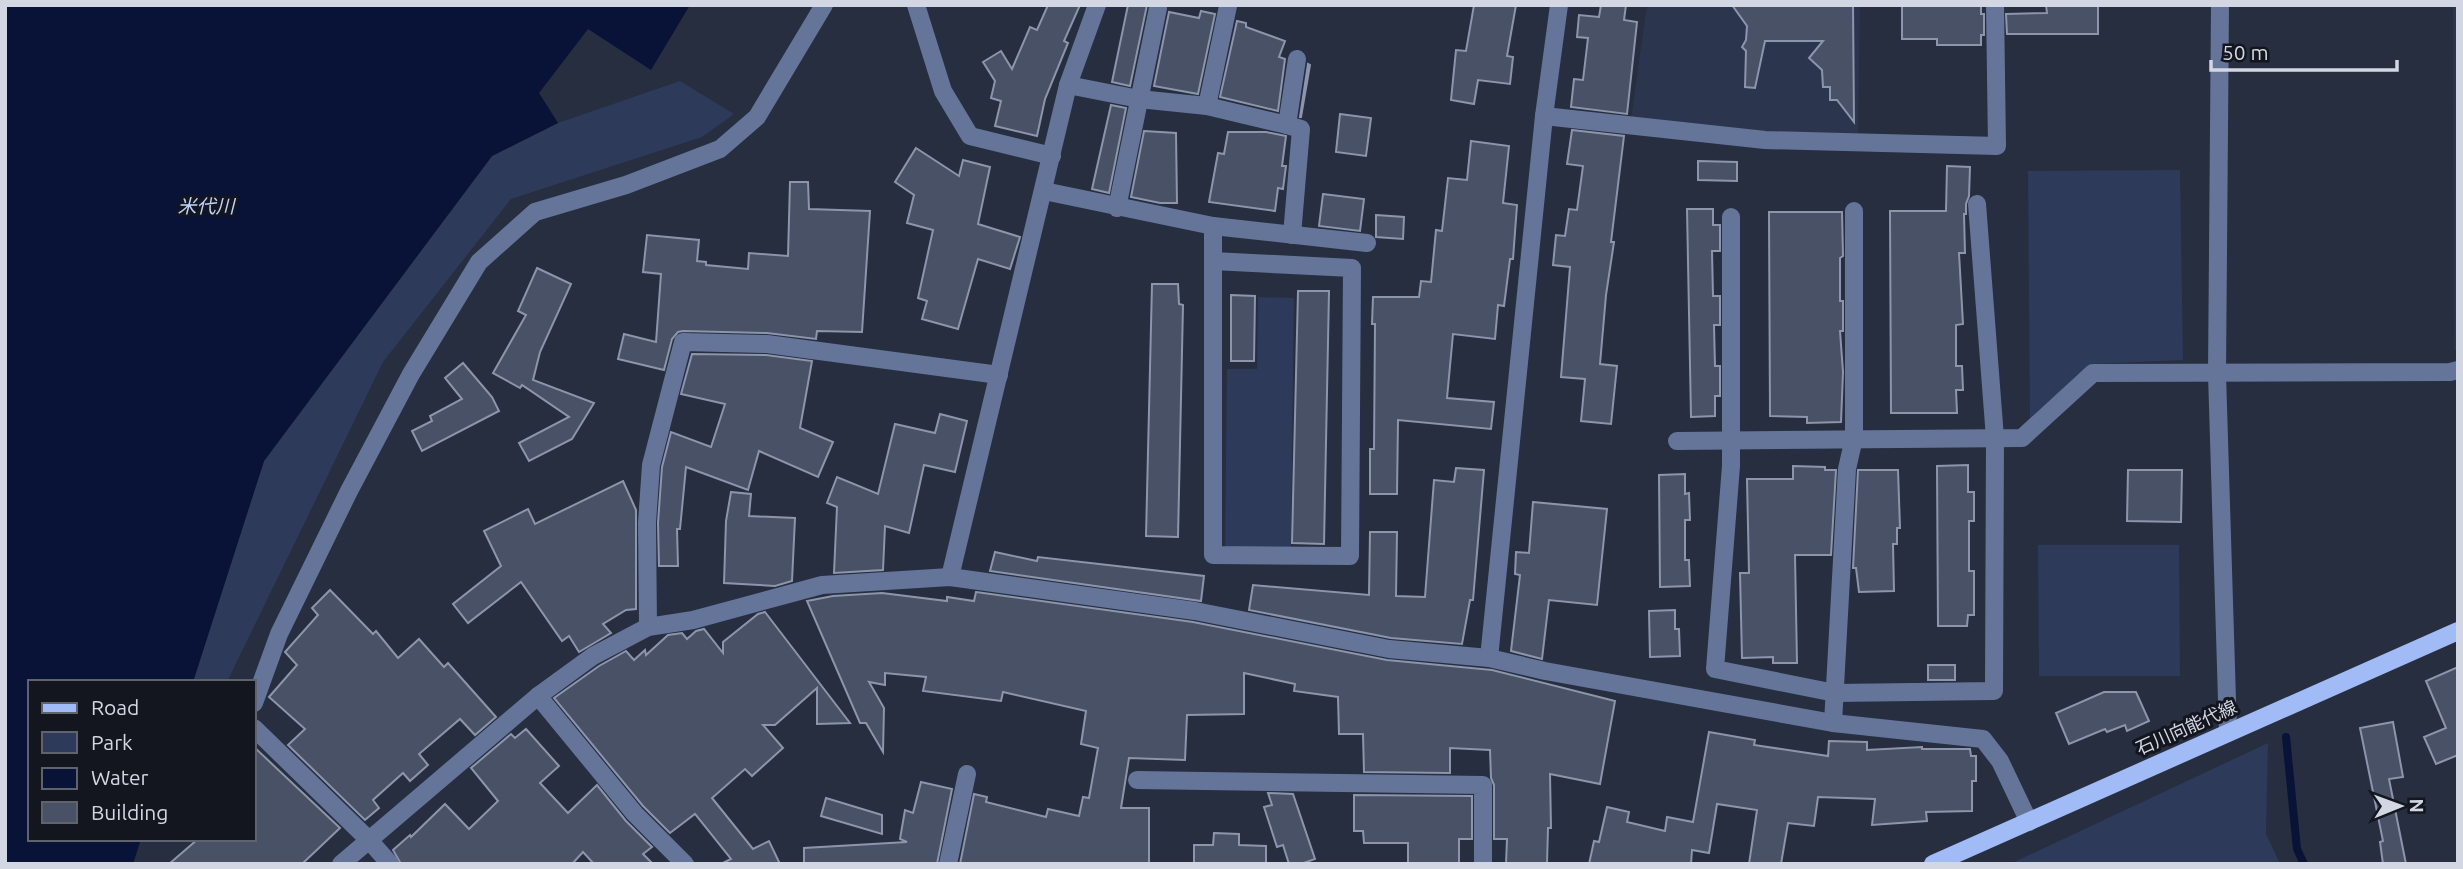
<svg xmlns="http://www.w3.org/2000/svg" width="2463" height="869" font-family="Ubuntu,'Noto Sans JP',sans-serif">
	<rect width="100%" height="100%" fill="#262e40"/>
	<!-- built -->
	<g fill="#2b364e">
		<polygon points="1647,5 1860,5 1858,133 1763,132 1631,119"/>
		<polygon points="2453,5 2458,5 2458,350 2454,350"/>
	</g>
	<!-- green -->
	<g fill="#2d3a5a">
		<polygon points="680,81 734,114 702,137 511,199 383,362 227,682 193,682 264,461 492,156 558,123"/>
		<polygon points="2180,170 2183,360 2093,364 2076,376 2030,422 2028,171"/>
		<polygon points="1258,297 1294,298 1291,547 1225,547 1227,369 1257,369"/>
		<polygon points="2038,545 2179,545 2180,676 2039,676"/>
		<polygon points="2268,743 2266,834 2280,864 2010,864"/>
	</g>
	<!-- water -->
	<polygon fill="#081337" points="5,5 690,5 651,70 588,29 539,93 558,123 492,156 264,461 193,682 30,682 30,839 141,839 133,864 5,864"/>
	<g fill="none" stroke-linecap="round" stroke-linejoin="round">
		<!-- stream -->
		<polyline stroke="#081337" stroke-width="8" points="2286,737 2297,849 2304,864"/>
	</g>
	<!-- building -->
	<g fill="#485165" stroke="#8c95ac" stroke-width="2">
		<polygon points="1048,5 1080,5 1064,41 1068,43 1045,99 1037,136 995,126 1001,101 991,98 995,81 983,62 1001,51 1012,69 1030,27 1037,30"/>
		<polygon points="1128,5 1147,5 1130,86 1112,82"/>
		<polygon points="1474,5 1516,5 1507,56 1513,57 1510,84 1478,80 1474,104 1451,100 1456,50 1466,51"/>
		<polygon points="1601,5 1626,5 1624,20 1637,22 1627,114 1571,107 1574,79 1583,80 1588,38 1577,37 1579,15 1599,17"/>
		<polygon points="1732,5 1853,5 1854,122 1837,100 1830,100 1830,87 1823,87 1822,70 1809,58 1823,41 1765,41 1755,88 1745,87 1746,51 1742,47 1746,40 1747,26"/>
		<polygon points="1902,5 1981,5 1981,14 1984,14 1984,35 1981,35 1981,45 1937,45 1937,39 1902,39"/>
		<polygon points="2046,5 2098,5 2098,34 2007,34 2006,14 2047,13"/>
		<polygon points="1201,11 1215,14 1198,94 1154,86 1169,12 1199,18"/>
		<polygon points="1237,21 1246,23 1246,27 1285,41 1279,57 1285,59 1278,111 1220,97"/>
		<polygon points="1308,64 1310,65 1301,117 1300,117"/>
		<polygon points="1111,105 1126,108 1109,193 1092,189"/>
		<polygon points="1340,114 1371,118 1366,156 1336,152"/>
		<polygon points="1572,130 1624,136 1611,242 1614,242 1606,295 1600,364 1617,366 1611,424 1581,421 1585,379 1561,377 1570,267 1553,265 1556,235 1565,236 1569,209 1577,210 1583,166 1567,164"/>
		<polygon points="1144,131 1176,133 1177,203 1160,203 1131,197"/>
		<polygon points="1228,132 1266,132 1286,136 1282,166 1286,166 1283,189 1278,188 1275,211 1209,202 1218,153 1224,154"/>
		<polygon points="1471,141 1509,146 1503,203 1517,205 1513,259 1510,259 1504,306 1498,305 1495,339 1453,334 1447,398 1494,402 1491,429 1398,420 1397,494 1370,494 1370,449 1374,449 1375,324 1372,324 1373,297 1419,297 1421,281 1431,282 1436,230 1442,231 1448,178 1467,180"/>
		<polygon points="916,148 959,176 963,160 990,167 978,224 1020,237 1010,269 978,259 958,329 922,319 927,301 918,298 933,230 907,223 914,195 895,182"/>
		<polygon points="1698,161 1737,162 1737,181 1698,180"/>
		<polygon points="1947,166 1970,167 1969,196 1966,204 1966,214 1964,214 1965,253 1959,253 1963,324 1956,325 1956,366 1962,366 1963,390 1956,390 1957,413 1891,413 1890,211 1946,211"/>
		<polygon points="790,182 808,182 809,209 870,211 862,332 817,331 816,339 767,333 683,331 678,332 672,339 664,370 618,359 624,334 656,342 661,274 643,272 647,235 699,240 697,261 706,262 706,265 748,269 749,253 788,256"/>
		<polygon points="1323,194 1364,199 1360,231 1319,226"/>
		<polygon points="1687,209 1713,209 1713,225 1720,225 1720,251 1712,251 1713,296 1720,296 1720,325 1714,325 1715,366 1720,366 1720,396 1715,396 1715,416 1691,417"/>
		<polygon points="1769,212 1842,212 1843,256 1840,258 1840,301 1843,301 1843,331 1840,331 1843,372 1841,422 1807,423 1807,417 1770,416"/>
		<polygon points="1376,215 1404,217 1403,239 1376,237"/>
		<polygon points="537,268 571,284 540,352 533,380 594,403 572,439 529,461 519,443 569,417 522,385 520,388 493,373 526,315 518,311"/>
		<polygon points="1152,284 1178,284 1179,304 1183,305 1178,537 1146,536"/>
		<polygon points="1298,291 1329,291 1324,544 1292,543"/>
		<polygon points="1231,295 1255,296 1254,361 1231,361"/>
		<polygon points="692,354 766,355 812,361 800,428 833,442 818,477 759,451 748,490 686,467 680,529 677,529 678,566 659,566 658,523 662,467 671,432 711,447 725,404 681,394"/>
		<polygon points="463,363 492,397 499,411 422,451 412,431 432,421 430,416 462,399 445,378"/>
		<polygon points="940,414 967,421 955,472 924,465 909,533 885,526 883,570 834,573 837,507 827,503 837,477 878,494 895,424 935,433"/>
		<polygon points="1968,465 1968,492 1974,492 1974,521 1969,521 1969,571 1974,571 1974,615 1968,615 1967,626 1938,626 1937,466"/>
		<polygon points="1793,466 1825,467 1825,470 1836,470 1831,555 1795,555 1797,663 1773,663 1773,657 1742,658 1740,573 1749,573 1747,479 1793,479"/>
		<polygon points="1456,468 1484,470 1473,600 1470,600 1462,644 1391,638 1249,610 1253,585 1369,595 1370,532 1397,532 1396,596 1425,597 1434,480 1454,482"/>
		<polygon points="1858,470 1898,470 1900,528 1897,528 1897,544 1893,544 1894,591 1859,592 1856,568 1853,568"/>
		<polygon points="2128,470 2182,470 2181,522 2127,521"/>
		<polygon points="1685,474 1685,494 1689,493 1690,520 1685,520 1685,560 1689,560 1690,586 1660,587 1659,475"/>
		<polygon points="623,481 636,510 636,609 626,610 603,624 611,633 579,652 569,636 562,641 521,582 468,623 453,604 501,566 484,531 528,509 535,524"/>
		<polygon points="731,492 751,494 749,516 795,518 792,581 775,586 724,583 726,521"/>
		<polygon points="1533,502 1607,509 1597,605 1549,600 1542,659 1511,651 1520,575 1515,574 1516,552 1529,553"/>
		<polygon points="995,552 1037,561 1038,557 1204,576 1201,601 990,571"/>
		<polygon points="330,590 373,634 376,631 398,658 419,639 444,667 448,663 496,717 475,735 460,719 419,754 428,765 410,781 403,773 373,800 379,808 365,820 288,745 305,729 269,697 297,665 285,652 318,615 312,608"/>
		<polygon points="976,592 1193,622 1387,660 1492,670 1615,701 1600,784 1550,774 1551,828 1548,828 1547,864 1506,864 1507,839 1494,839 1494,785 1491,778 1490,750 1450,748 1450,773 1364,772 1363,734 1339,734 1338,697 1294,691 1295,684 1244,673 1244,714 1187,715 1185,760 1129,758 1121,808 1149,808 1149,864 960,864 974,794 987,797 986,802 1046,817 1048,809 1079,816 1083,797 1089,798 1098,748 1081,744 1086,711 1003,692 1001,701 923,691 926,677 885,673 885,685 869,682 884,708 883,752 866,723 860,723 807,601 833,596 882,593 947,601 947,597 974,601"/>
		<polygon points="1675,610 1675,629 1679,629 1680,656 1650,657 1649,611"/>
		<polygon points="765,612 850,723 817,724 817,688 775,725 763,725 783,748 752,776 745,769 712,798 753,849 769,841 780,864 721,864 731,859 695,814 670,833 643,806 554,698 599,666 626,651 634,660 645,650 646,655 668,635 682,633 687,639 696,631 704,629 723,653 723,642 758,614"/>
		<rect x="1928" y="665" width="27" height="15"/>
		<polygon points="2458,667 2458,755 2436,764 2424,737 2446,728 2426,681"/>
		<polygon points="2104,692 2136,692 2149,721 2127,731 2125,725 2107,732 2105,729 2069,744 2056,713"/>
		<polygon points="2393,722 2403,777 2389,779 2406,864 2383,864 2380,842 2383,841 2360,728"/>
		<polygon points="526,729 559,766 540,783 568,813 597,785 626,821 652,847 643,854 653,864 594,864 583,852 572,864 401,864 393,850 410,835 411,837 445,804 469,829 498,801 471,768 511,734 515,738"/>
		<polygon points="1709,732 1755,740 1754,745 1828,756 1829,741 1867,742 1867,750 1922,747 1922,749 1970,749 1971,756 1976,756 1976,781 1972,781 1972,811 1926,812 1927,821 1872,825 1875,799 1818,797 1814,826 1788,823 1781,864 1749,864 1757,810 1717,804 1709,853 1692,850 1691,864 1589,864 1594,841 1599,842 1607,807 1629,812 1627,822 1665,831 1667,817 1693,822"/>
		<polygon points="254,747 340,828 302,864 169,864 198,839 254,839"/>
		<polygon points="921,782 952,789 937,864 804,864 804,848 907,842 900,839 905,810 913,813"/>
		<polygon points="1268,793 1293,794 1315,859 1301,864 1289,864 1283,845 1277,847 1264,807 1272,805"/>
		<polygon points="1354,795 1472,796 1472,839 1459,839 1459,864 1408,864 1408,843 1364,843 1363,831 1354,831"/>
		<polygon points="826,798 882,815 882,834 821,816"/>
		<polygon points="1214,833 1239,834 1239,845 1266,846 1266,864 1194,864 1194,845 1213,845"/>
	</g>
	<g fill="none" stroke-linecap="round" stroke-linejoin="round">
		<!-- minor -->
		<g stroke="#657599" stroke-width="18">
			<polyline points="916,5 943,91 970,136 1052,156"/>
			<polyline points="2220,5 2217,374 2228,732"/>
			<polyline points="1068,85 1139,99 1207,106 1287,125 1297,59"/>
			<polyline points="1207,106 1228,6"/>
			<polyline points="1544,116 1765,140 1997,146 1995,5"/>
			<polyline points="1287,125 1301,129 1292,235"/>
			<polyline points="1044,191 1213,226 1367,243"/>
			<polyline points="1117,208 1158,8"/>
			<polyline points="1731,217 1731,466 1715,669 1835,693 1994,691 1995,438 1977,204"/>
			<polyline points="1213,261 1352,268 1350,556 1213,555 1213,226"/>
			<polyline points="1677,441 2022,438 2093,373 2450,372 2458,370"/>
			<polyline points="950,577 1068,85 1097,5"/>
			<polyline points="648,627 647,523 651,465 683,342 767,344 999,375"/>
			<polyline points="1489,658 1544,116 1559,5"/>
			<polyline points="538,696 635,814 685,864"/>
			<polyline points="254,703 279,634 349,491 411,374 479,262 535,212 626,185 720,149 757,117 824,5"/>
			<polyline points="1833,723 1847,469 1854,438 1854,211"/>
			<polyline points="254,728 369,840 390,864"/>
			<polyline points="1137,780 1483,785 1483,864"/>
			<polyline points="341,864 538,696 593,656 648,627 693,620 822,585 950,577 1195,611 1389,649 1489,658 1545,671 1833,723 1983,739 2000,761 2029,822"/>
			<polyline points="948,864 967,774"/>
		</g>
		<!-- major -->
		<polyline stroke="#a1bbf6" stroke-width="18" points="1933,864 2458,631"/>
	</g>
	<g text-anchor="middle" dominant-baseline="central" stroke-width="6" stroke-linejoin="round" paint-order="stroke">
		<!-- street labels -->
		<g font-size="18" fill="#d2d7e3" stroke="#13161f">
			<text transform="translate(2186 727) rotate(-24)">石川向能代線</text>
		</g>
		<!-- water labels -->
		<g font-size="19" font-style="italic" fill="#c0d2fc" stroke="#13161f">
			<text x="206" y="206">米代川</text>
		</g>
	</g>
	<!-- border -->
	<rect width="2463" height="869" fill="none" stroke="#d2d7e3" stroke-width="14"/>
	<!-- legend -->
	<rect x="28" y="680" width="228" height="161" fill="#13161f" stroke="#5f636d" stroke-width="2"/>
	<rect x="42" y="703" width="35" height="10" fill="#a1bbf6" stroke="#5f636d" stroke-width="2"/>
	<text x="91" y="715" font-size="21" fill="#d2d7e3">Road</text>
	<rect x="42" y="732" width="35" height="21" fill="#2d3a5a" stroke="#5f636d" stroke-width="2"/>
	<text x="91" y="750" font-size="21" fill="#d2d7e3">Park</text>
	<rect x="42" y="768" width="35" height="21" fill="#081337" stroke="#5f636d" stroke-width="2"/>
	<text x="91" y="785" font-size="21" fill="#d2d7e3">Water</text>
	<rect x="42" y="802" width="35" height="21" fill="#485165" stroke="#5f636d" stroke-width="2"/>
	<text x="91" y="820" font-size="21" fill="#d2d7e3">Building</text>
	<!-- north arrow -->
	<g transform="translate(2400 806) rotate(89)" stroke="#13161f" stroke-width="5" paint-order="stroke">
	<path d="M0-5L12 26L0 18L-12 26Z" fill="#d2d7e3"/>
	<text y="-10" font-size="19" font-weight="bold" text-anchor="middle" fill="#d2d7e3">N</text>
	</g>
	<!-- scale -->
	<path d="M2211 60v10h186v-10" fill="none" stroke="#d2d7e3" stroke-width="3.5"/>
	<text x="2222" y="60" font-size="21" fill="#d2d7e3" stroke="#13161f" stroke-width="5" paint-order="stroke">50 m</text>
</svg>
